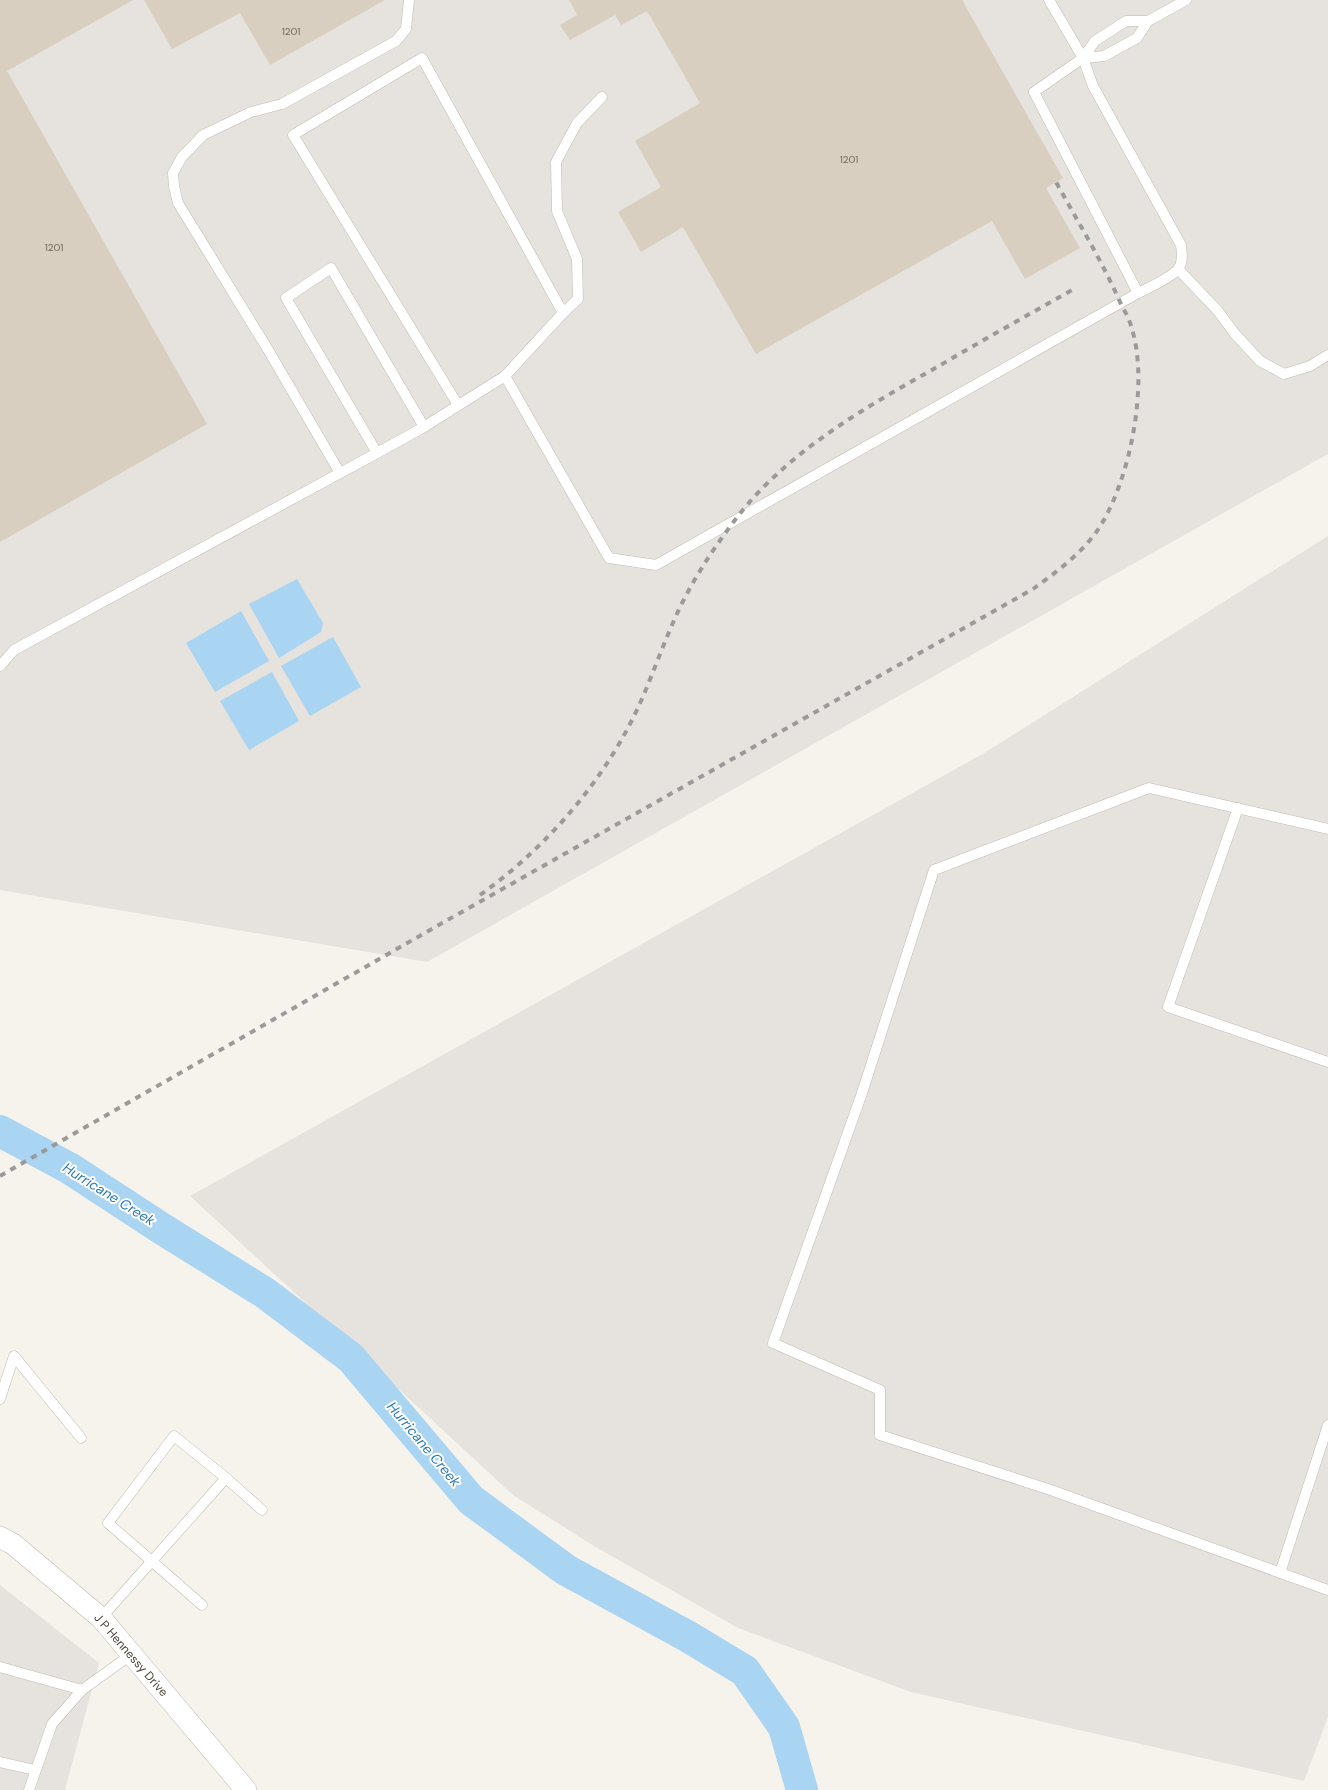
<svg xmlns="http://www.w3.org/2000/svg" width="1328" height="1790" font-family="'DM Sans',sans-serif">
	<rect width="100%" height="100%" fill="#f6f3ec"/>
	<!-- industrial -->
	<g fill="#e6e2dd">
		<polygon points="0,0 1328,0 1328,454 427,962 0,890"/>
		<polygon points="1328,536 1328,1717 1304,1781 911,1692 738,1628 594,1546 513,1495 190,1196 986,752"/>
		<polygon points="0,1585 99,1663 65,1790 0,1790"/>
	</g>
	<!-- water -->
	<g fill="#a9d4f2">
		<polygon points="297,579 323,623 321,632 279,658 249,604"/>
		<polygon points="241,611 269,661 215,692 186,643"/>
		<polygon points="333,637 361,687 310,716 281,666"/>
		<polygon points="272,672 299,721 249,750 220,701"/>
	</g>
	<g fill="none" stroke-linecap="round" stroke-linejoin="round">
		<!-- river -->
		<polyline stroke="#a9d4f2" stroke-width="32" points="0,1131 69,1168 164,1230 265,1293 351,1358 471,1500 566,1570 687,1636 745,1671 784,1727 802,1790"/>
	</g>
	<!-- building -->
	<g fill="#d8cfc1">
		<polygon points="0,0 133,0 7,71 207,424 0,542"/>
		<polygon points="144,0 385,0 270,65 240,13 172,49"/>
		<polygon points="569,0 962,0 1063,178 1046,188 1080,248 1025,279 992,221 756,354 683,227 641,252 618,212 661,187 635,141 700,103 647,11 621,25 615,15 570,40 560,25 577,15"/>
	</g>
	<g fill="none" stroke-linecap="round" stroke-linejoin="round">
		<defs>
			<g id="lane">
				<path d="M1049,0L1083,58L1093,86L1181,245C1182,253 1183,261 1179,268C1173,277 1148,288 1138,293"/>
				<polyline points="1083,58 1104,56 1137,38 1148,21 1186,0"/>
				<polyline points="1178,269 1218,311 1235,334 1260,361 1284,374 1310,366 1328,355"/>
				<polyline points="563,313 578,299 577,259 557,211 556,162 577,123 602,97"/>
				<polyline points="458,405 293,135 422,58 563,313 505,376"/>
				<polyline points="424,427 331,268 286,298 377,453 424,427 505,376 609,558 656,565 1138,293 1034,92 1083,58 1095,41 1126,21 1148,21"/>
				<polyline points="340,473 267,348 178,203 174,186 173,173 182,157 203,135 251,112 282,104 396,41 406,29 409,0"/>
				<polyline points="0,666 14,650 377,453"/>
				<polyline points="1238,808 1168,1007 1328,1062"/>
				<polyline points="1328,829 1149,788 934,870 861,1096 773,1343 880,1390 880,1435 1048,1489 1328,1590"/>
				<polyline points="0,1399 14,1356 81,1438"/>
				<polyline points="226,1478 262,1510"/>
				<polyline points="1280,1573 1328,1425"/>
				<polyline points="101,1618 226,1478 174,1436 108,1523 202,1605"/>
				<polyline points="0,1667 82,1690"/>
				<polyline points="0,1762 35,1770"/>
				<polyline points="29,1790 52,1724 82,1690 132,1654"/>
			</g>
			<polyline id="street" points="0,1537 13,1544 101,1618 246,1790"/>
		</defs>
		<!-- lane casing -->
		<use href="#lane" stroke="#c2bbae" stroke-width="11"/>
		<!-- street casing -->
		<use href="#street" stroke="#c2bbae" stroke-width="22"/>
		<!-- lane -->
		<use href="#lane" stroke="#fff" stroke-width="10"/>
		<!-- street -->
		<use href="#street" stroke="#fff" stroke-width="21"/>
		<!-- rail -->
		<g stroke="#9a9a9a" stroke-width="4" stroke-dasharray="6 6" stroke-linecap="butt">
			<path d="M480,895C542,851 597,789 631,722C647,691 658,657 672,625C688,587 710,553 735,520C786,452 866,407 939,366C983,340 1028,315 1072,290"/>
			<path d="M0,1176L437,926L1033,589C1055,573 1081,554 1097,531C1130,483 1150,382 1131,326C1129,318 1124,310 1120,302C1102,261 1078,222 1056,182"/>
		</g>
	</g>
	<g text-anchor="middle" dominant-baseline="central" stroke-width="4" stroke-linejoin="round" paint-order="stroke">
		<!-- number labels -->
		<g font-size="10" fill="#6e675b">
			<text x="291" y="31">1201</text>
			<text x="849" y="159">1201</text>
			<text x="54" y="247">1201</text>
		</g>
		<!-- street labels -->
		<g font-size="12" fill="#4b4439" stroke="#fff">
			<text transform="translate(131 1655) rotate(49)">J P Hennessy Drive</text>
		</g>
		<!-- water labels -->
		<g font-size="14" font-style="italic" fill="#2e7ab2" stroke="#fff">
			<text transform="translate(109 1194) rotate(32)">Hurricane Creek</text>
			<text transform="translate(424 1444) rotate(50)">Hurricane Creek</text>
		</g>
	</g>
</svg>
